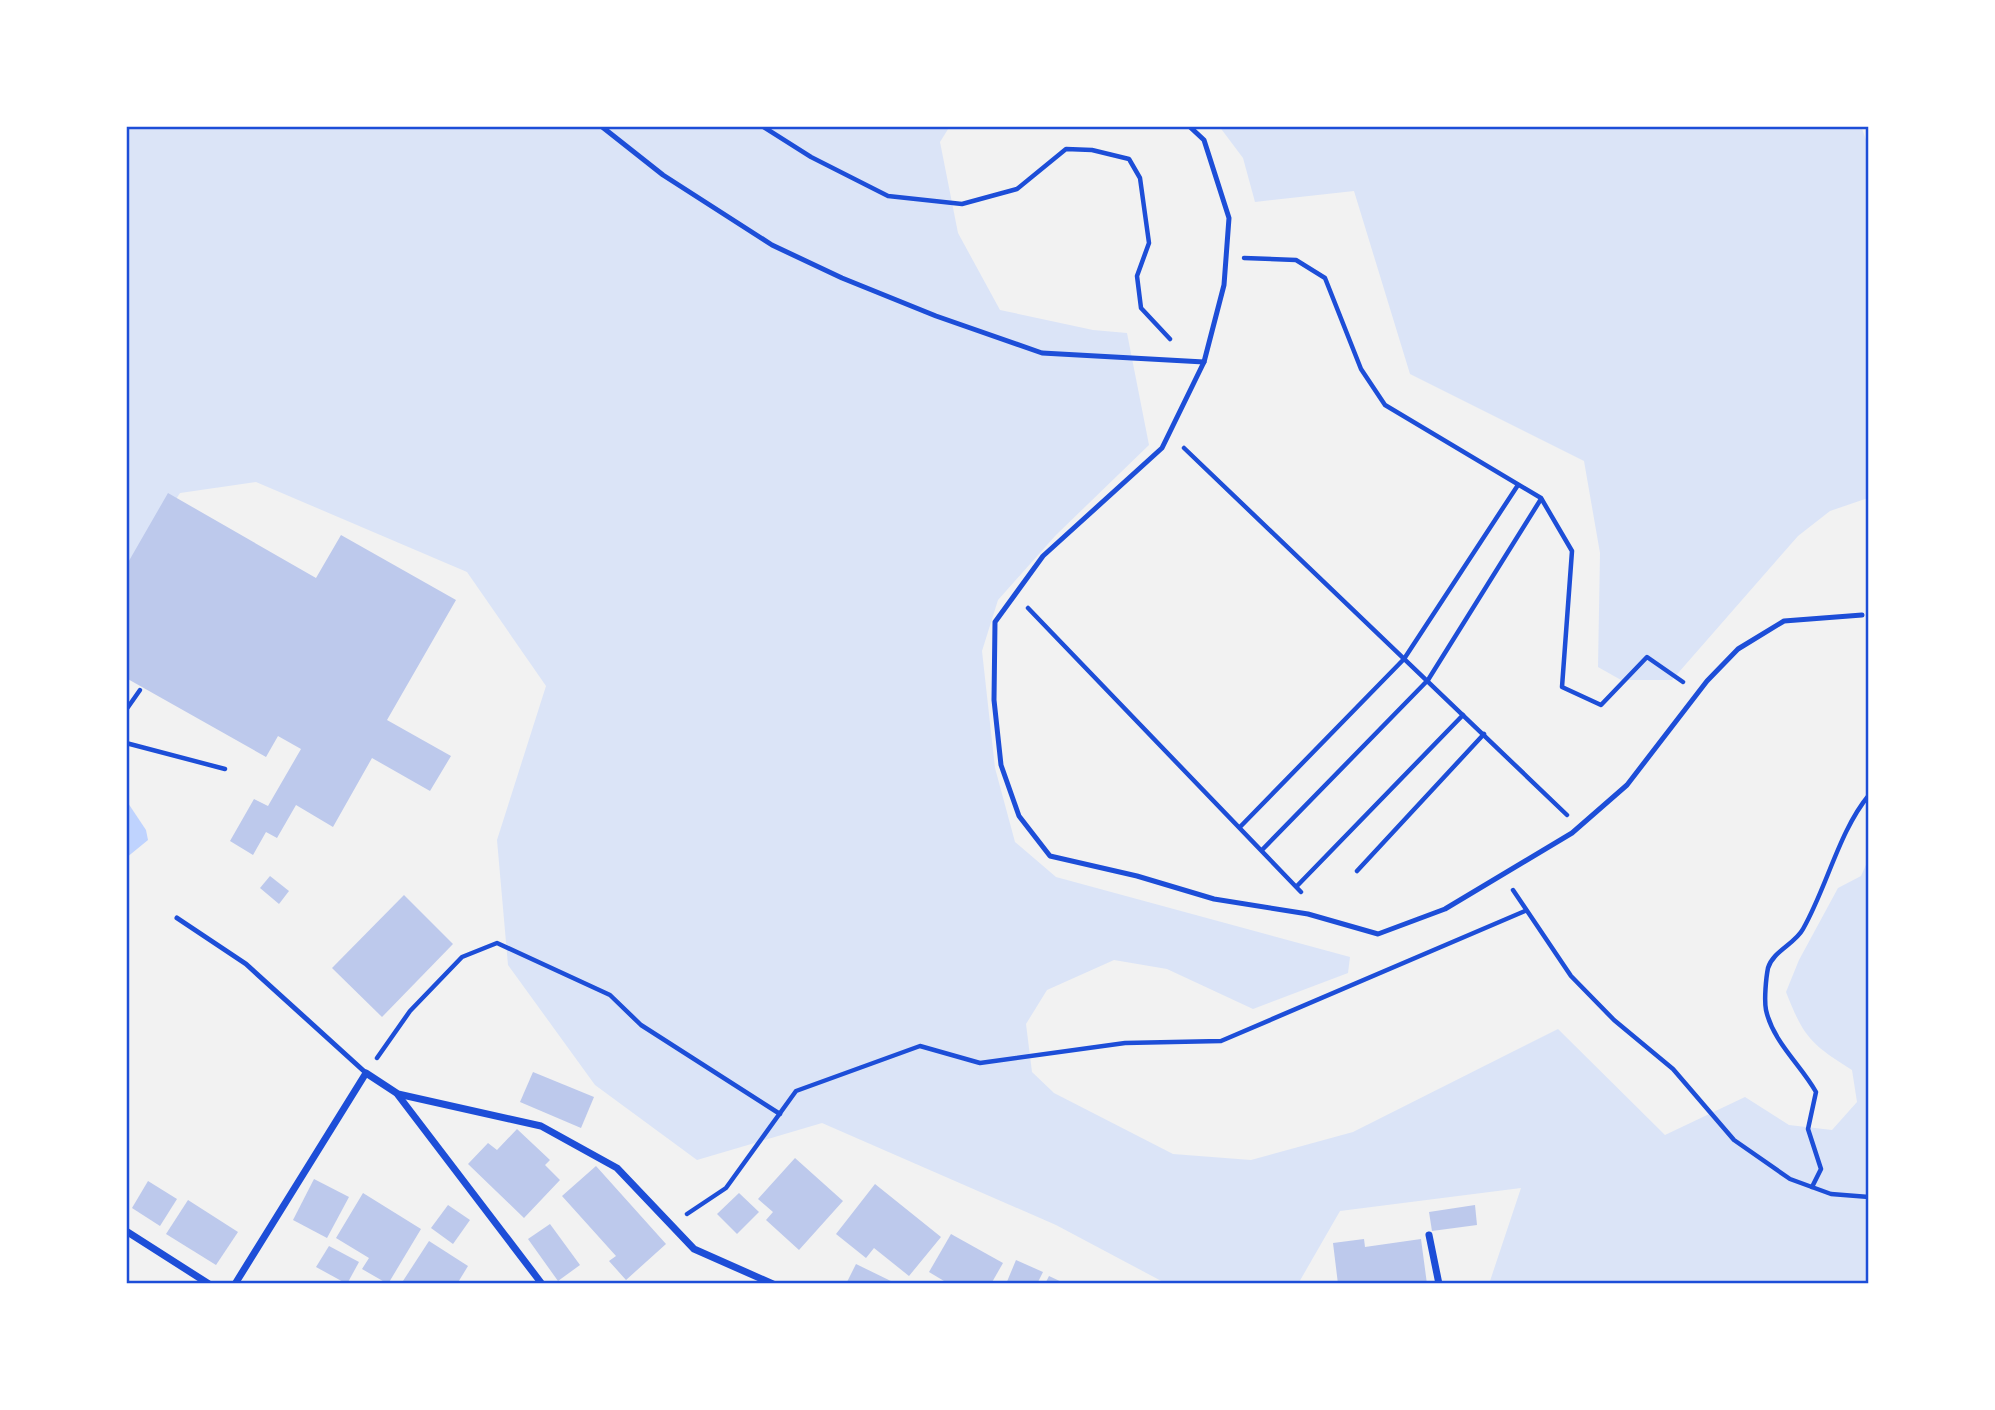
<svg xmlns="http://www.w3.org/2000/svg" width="1995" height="1410" font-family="Roboto,sans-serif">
	<rect width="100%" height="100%" fill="#f2f2f2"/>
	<!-- green -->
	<g fill="#dbe4f7">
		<path d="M126,126H950L940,142L958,233L1000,310L1093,330L1127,333L1149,445L1056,535L998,600L982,651L995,768L1015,842L1056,877L1350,957L1348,973L1253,1009L1167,969L1114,960L1047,990L1026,1024L1032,1072L1054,1093L1173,1154L1251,1160L1353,1132L1558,1029L1665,1135L1745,1097L1789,1125L1832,1130L1857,1102L1852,1070C1811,1044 1804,1038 1786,992L1799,960L1838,888L1861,876L1869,858V1284H1489L1521,1188L1340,1211L1298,1284H1167L1056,1225L822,1123L697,1160L595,1085L508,965L497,840L546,686L467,572L256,482L180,493L126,577Z"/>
		<polygon points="1219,126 1861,126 1869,148 1869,503 1868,498 1830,511 1798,536 1672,680 1621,680 1598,667 1600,553 1584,461 1410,374 1354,191 1255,202 1243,158"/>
	</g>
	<!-- water -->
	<polygon fill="#bfd3fe" points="126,800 146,830 148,840 126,858"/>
	<!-- building -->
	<g fill="#bdc9ec">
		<polygon points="168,493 316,578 341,535 456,600 387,720 451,756 430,791 372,758 333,827 296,805 277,838 266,832 253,855 230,841 254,799 268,806 301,749 278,736 266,757 126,678 126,566"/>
		<polygon points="270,876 289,891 279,904 260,888"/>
		<polygon points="404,895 453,944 382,1017 332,968"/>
		<polygon points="533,1072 594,1097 581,1128 520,1102"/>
		<polygon points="517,1129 550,1160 545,1165 560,1180 524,1218 468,1164 488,1143 497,1150"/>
		<polygon points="795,1158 843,1201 799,1250 766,1220 773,1212 758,1199"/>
		<polygon points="596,1166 666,1244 626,1280 609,1261 616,1256 562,1196"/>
		<polygon points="314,1179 349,1197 327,1238 293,1220"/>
		<polygon points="148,1181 177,1199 160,1226 132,1208"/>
		<polygon points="875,1184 941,1237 909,1276 874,1248 866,1258 836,1234"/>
		<polygon points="363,1193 421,1229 388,1284 362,1269 369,1258 336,1238"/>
		<polygon points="739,1193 759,1212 737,1234 717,1214"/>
		<polygon points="188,1200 238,1232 216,1265 166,1234"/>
		<polygon points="448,1205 470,1220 453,1244 431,1228"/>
		<polygon points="1475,1205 1477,1225 1432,1231 1429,1212"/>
		<polygon points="550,1224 580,1265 558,1281 528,1239"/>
		<polygon points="951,1234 1003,1263 991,1284 949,1284 929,1272"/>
		<polygon points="1364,1239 1365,1247 1421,1239 1427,1284 1338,1284 1333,1243"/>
		<polygon points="429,1241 468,1266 457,1284 401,1284"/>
		<polygon points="329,1246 359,1262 347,1284 316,1267"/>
		<polygon points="1016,1260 1043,1272 1037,1284 1006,1284"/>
		<polygon points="856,1264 897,1284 846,1284"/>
		<polygon points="1049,1276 1066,1284 1045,1284"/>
	</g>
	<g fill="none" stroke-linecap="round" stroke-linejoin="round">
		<!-- path -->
		<g stroke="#1d4ed8" stroke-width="4.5">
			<polyline points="762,126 811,157 888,196 962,204 1017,189 1066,149 1092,150 1129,159 1140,178 1149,243 1137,276 1141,308 1170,339"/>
			<polyline points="1244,258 1296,260 1325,278 1361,369 1385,405 1541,498 1572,551 1562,687 1601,705 1647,657 1683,682"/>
			<polyline points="1184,448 1567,815"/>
			<polyline points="1028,608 1301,892"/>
			<polyline points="126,710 140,690"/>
			<polyline points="126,743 225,769"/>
			<polyline points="1240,827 1404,659 1518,485"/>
			<polyline points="1262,850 1428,680 1541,499"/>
			<polyline points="1357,871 1484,734"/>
			<polyline points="1297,886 1463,715"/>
			<polyline points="1513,890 1571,976 1614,1020 1673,1069 1734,1140 1790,1179 1831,1194 1869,1197"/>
			<polyline points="377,1058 410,1011 462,957 497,943 610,995 641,1025 780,1114"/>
			<path d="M1812,1187L1821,1169L1808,1129L1816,1092C1801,1065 1773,1042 1766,1010C1764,1000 1766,978 1768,968C1773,951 1795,944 1803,929C1827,887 1839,831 1869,795"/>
			<polyline points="687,1214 726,1188 796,1091 920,1046 980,1063 1125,1043 1221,1041 1525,911"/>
		</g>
		<!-- service -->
		<g stroke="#1d4ed8" stroke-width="5">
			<polyline points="601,126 663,175 772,245 842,278 936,316 1042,353 1204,362"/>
			<polyline points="1189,126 1204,140 1229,218 1224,285 1204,362 1162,448 1043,556 995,622 994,700 1001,765 1019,816 1050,856 1137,876 1214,899 1308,914 1378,934 1445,909 1572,833 1627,785 1707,681 1738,649 1784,621 1862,615"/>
			<polyline points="177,918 246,964 366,1073"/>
		</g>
		<!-- minor -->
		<g stroke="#1d4ed8" stroke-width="7">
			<polyline points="398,1095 542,1284"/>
			<polyline points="126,1231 209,1284"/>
			<polyline points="1429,1235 1439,1284"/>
			<polyline points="235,1284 366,1073 398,1094 541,1126 617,1168 694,1249 773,1284"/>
		</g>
	</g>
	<!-- border -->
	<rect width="1995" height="1410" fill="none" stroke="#ffffff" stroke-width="256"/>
	<rect x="128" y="128" width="1739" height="1154" fill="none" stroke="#1d4ed8" stroke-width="2.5"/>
</svg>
